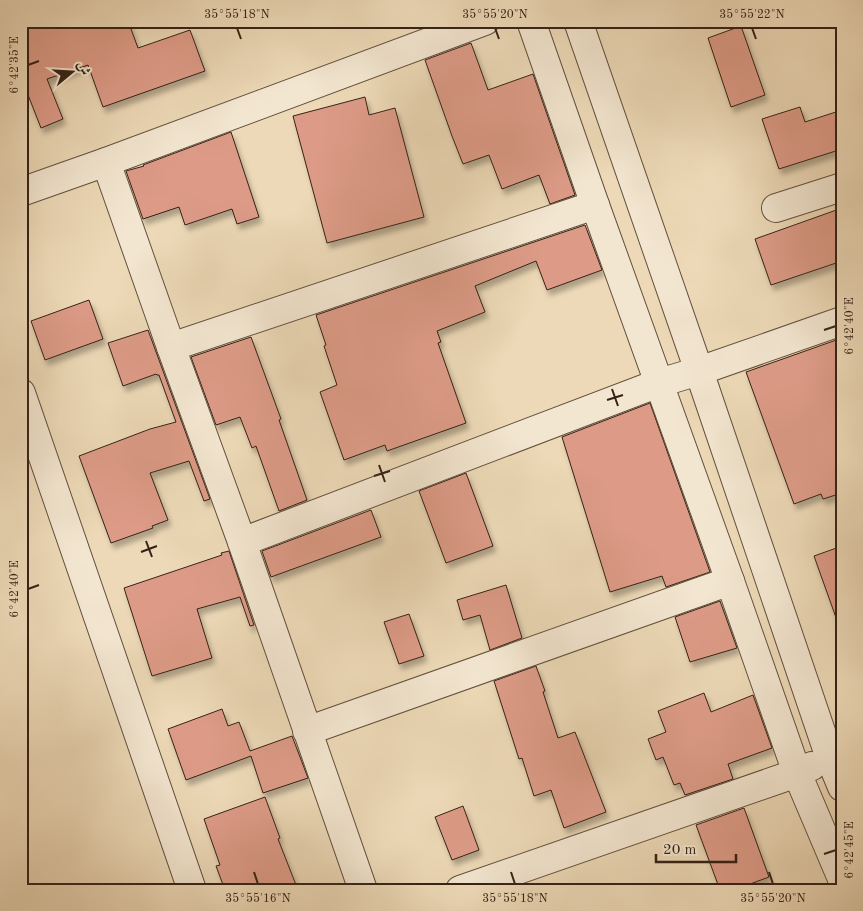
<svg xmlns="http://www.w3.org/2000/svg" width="863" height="911" font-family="'Old Standard TT',Amiri,serif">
	<defs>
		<filter id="shadow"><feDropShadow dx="3" dy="5.5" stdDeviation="2.5" flood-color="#0004"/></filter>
	</defs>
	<rect width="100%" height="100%" fill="#edd9b7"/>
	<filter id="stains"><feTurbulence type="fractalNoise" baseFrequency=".004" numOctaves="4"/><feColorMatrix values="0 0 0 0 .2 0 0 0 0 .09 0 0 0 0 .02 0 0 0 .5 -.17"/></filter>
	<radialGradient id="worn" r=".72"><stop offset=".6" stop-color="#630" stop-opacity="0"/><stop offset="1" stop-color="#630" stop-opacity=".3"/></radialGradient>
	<!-- building -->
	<g fill="#dd9b87" stroke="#352216" filter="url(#shadow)">
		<polygon points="21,21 128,21 138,48 190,30 205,71 103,107 88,65 47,79 63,119 41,128 21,77"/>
		<polygon points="741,26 765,95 731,107 708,38"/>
		<polygon points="471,43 488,90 533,74 575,195 550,204 539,175 502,189 489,155 463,164 452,136 425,60"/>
		<polygon points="365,97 369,115 395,108 424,217 327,243 293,116"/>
		<polygon points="800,107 805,122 842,110 842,149 779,169 762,119"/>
		<polygon points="231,132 259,217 237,224 232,209 185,225 179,207 143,219 126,171 144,166 143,165"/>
		<polygon points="842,208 842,261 771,285 755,239"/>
		<polygon points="585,225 602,270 547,290 536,261 475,286 485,312 437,331 441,342 438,343 466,423 387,451 385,445 344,460 320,392 337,385 324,346 326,345 316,315"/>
		<polygon points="89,300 103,339 45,360 31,321"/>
		<polygon points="148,330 210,499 204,501 189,461 150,473 168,520 152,526 153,528 111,543 79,456 150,429 176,422 159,375 157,375 156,374 123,386 108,343"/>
		<polygon points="251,337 281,419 279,420 307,500 279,511 256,446 252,448 240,417 216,425 191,357"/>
		<polygon points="842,338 842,493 823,499 821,494 794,504 746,372"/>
		<polygon points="650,403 710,572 666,587 662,576 610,592 562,437"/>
		<polygon points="466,473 493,546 446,563 419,491"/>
		<polygon points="371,510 381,537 271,577 262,551"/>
		<polygon points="842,546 842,626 839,626 814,556"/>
		<polygon points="229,551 254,625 250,626 240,597 197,609 212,658 152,676 124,588 222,555 221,553"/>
		<polygon points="506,585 522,638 490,650 480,615 463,620 457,600"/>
		<polygon points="720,601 737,648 690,662 675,617"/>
		<polygon points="409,614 424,656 399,664 384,622"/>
		<polygon points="536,666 545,691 543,692 558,738 575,732 606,812 564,828 551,790 534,796 522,758 519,759 494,681"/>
		<polygon points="704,693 711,712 753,695 772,748 728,764 733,779 685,795 680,783 674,785 663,757 656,760 648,739 666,732 658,711"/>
		<polygon points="222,709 228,726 239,722 250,751 292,736 308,778 263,793 251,756 186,780 168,729"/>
		<polygon points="265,797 280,838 278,839 298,890 225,890 216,866 220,865 204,819"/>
		<polygon points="463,806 479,850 452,860 435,817"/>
		<polygon points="744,808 769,877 734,890 720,890 696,825"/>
	</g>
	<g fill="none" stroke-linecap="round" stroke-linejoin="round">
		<defs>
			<g id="street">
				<polyline points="531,21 595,205 730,581 797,773 842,879"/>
				<polyline points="578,21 699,371 830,758 842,787"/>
				<polyline points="106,162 171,347 242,542 363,890"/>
				<polyline points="21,192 106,162 485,21"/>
				<polyline points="776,208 842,187"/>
				<polyline points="171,347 595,205"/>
				<polyline points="21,393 192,890"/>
				<polyline points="242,542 659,383 699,371 842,321"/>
				<polyline points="307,731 730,581"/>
				<polyline points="460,890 797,773 812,766"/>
			</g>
		</defs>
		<!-- street casing -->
		<use href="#street" stroke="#63503e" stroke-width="30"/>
		<!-- street -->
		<use href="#street" stroke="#f3e6d0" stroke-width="28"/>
	</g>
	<!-- ticks -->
	<path fill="none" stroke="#352216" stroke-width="2" d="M237,28L241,39M495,28L499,39M752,28L756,39M28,65L39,61M824,330L836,326M612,389L618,406M607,400L623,395M379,465L385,482M374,476L390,471M146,541L152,557M141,552L157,546M28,589L39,585M824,854L836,850M254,872L258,884M511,872L515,884M769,872L773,884"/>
	<!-- margin -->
	<rect width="863" height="911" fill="none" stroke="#edd9b7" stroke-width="55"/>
	<!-- north arrow -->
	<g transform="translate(72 72) rotate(72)" stroke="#f3e6d0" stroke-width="4" paint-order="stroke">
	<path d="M0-4L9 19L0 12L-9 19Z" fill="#352216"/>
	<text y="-8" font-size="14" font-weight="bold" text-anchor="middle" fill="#352216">ش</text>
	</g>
	<!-- scale -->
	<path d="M656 854v8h80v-8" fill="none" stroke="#352216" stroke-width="2.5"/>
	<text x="663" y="854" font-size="15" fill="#352216" stroke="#f3e6d0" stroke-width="4" paint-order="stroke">20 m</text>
	<rect x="28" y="28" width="808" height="856" fill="none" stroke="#352216" stroke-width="2"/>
	<g font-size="12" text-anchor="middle" fill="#352216">
		<text x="237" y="18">35°55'18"N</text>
		<text x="495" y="18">35°55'20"N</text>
		<text x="752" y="18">35°55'22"N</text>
		<text transform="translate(14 65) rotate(-90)" y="4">6°42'35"E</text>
		<text transform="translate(849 326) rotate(-90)" y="4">6°42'40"E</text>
		<text transform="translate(14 589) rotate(-90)" y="4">6°42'40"E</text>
		<text transform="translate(849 850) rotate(-90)" y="4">6°42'45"E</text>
		<text x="258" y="902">35°55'16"N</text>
		<text x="515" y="902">35°55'18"N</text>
		<text x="773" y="902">35°55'20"N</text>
	</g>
	<rect width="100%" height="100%" filter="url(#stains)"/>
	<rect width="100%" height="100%" fill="url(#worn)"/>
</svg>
